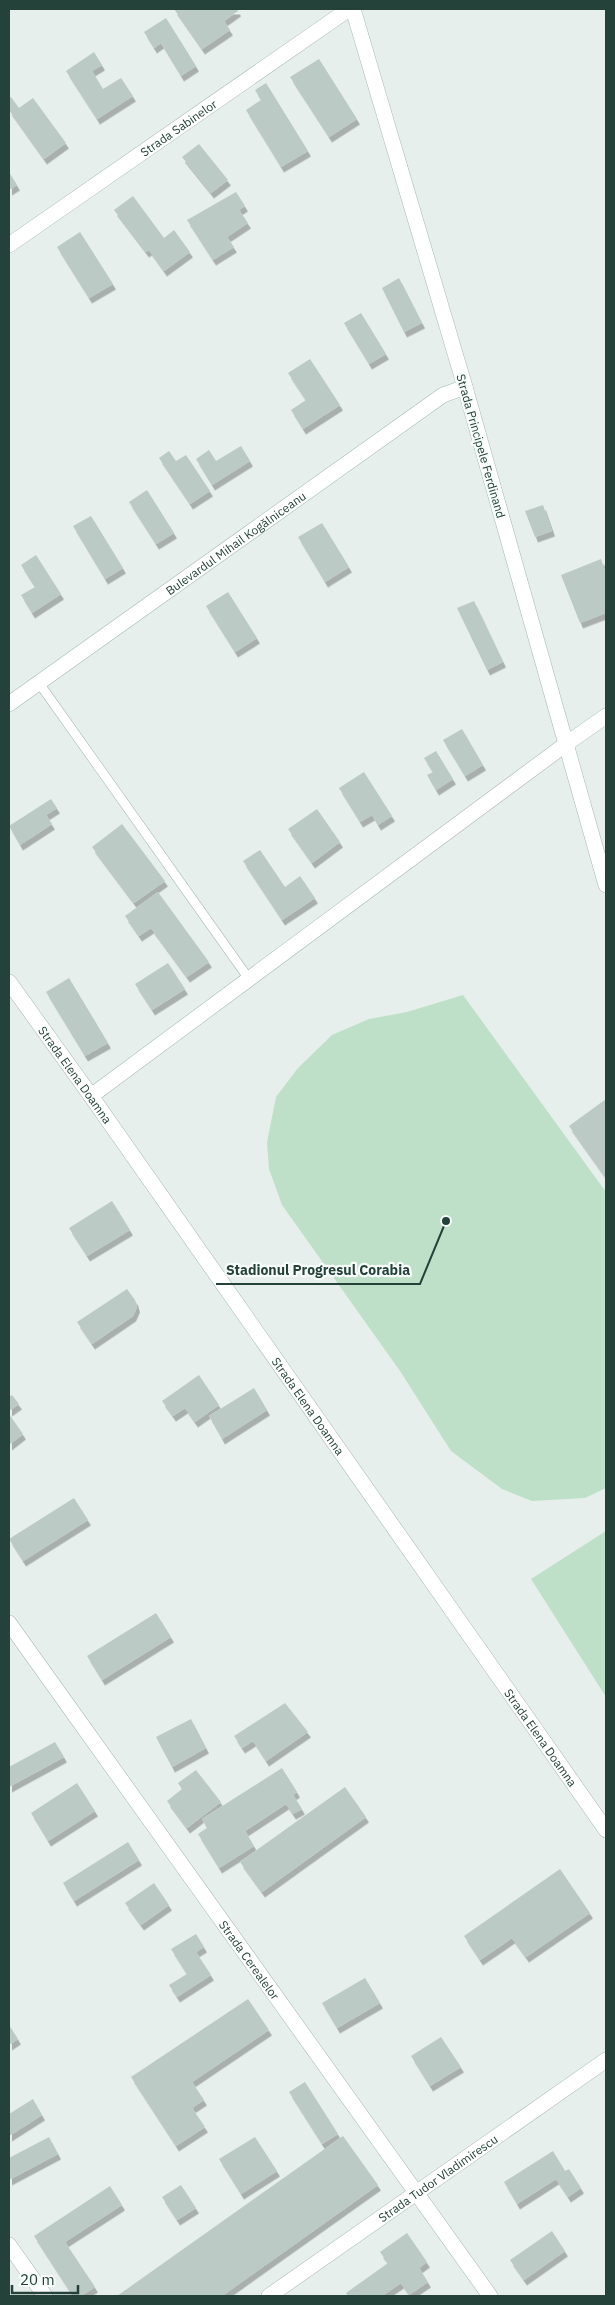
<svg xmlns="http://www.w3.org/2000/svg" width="615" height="2305" font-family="'IBM Plex Sans',sans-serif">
	<defs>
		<filter id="shadow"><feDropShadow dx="3" dy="5.5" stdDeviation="0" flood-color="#0004"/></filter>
	</defs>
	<rect width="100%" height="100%" fill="#e6efeb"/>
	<!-- green -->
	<g fill="#bfe0c8">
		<polygon points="463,995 606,1192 606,1488 585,1498 532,1501 502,1489 451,1451 400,1371 282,1205 269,1169 267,1142 276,1097 298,1068 332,1035 369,1019 407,1012"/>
		<polygon points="606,1531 606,1697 531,1579"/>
	</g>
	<!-- building -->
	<g fill="#bbcac4" filter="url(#shadow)">
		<polygon points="174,9 237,9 238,11 224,21 230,30 202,49"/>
		<polygon points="166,18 196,66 181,76 161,43 154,48 144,32"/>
		<polygon points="94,52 102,65 92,71 103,89 121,78 133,96 97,119 66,71"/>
		<polygon points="319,59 357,119 329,137 290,77"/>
		<polygon points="266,83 308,151 281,167 246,110 261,100 255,90"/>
		<polygon points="11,97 19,108 33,98 66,143 44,159 9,110 9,99"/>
		<polygon points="199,144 228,180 211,193 182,157"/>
		<polygon points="9,172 17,185 9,190"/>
		<polygon points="236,192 245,206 239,210 248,223 227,237 234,247 213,260 187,220"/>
		<polygon points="133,196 164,238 174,230 190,252 164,271 149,250 146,252 114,210"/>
		<polygon points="80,232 113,284 89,298 57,247"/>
		<polygon points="399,278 422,323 404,332 382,288"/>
		<polygon points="361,313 386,354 369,364 344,323"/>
		<polygon points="310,359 340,405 303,429 291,410 306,400 288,373"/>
		<polygon points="241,446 250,461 212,485 196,459 209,450 216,461"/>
		<polygon points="169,451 176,461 186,455 210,491 190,504 159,458"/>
		<polygon points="147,490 174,533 156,544 129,502"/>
		<polygon points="543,505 552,531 535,537 525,511"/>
		<polygon points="91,516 123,568 105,579 73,526"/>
		<polygon points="322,523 349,567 325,582 298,537"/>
		<polygon points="36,555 61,594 32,613 21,595 35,587 21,565"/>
		<polygon points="601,559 606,574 606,613 580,623 561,575"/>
		<polygon points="228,592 257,638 235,652 206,606"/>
		<polygon points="474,601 503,662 487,670 457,608"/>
		<polygon points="462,729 483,765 465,776 443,740"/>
		<polygon points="436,751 453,779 436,790 427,775 433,772 424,758"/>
		<polygon points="364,772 392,816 378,825 372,815 360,822 339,788"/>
		<polygon points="51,799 57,808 46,815 52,824 20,845 9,826"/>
		<polygon points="317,809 340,842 312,863 288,829"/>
		<polygon points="122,824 165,881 134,903 92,847"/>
		<polygon points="260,850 285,887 300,876 315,898 282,920 243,861"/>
		<polygon points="158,892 209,962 187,977 151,928 139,936 125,916"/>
		<polygon points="168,963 185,989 152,1010 135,984"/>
		<polygon points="69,978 108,1043 85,1056 46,992"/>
		<polygon points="606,1099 606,1178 569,1126"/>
		<polygon points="112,1201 130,1230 87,1256 69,1228"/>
		<polygon points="127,1289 135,1300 137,1307 133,1316 92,1344 77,1322"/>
		<polygon points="199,1375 219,1405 195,1422 185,1408 173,1416 162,1401"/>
		<polygon points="254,1388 267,1410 222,1439 209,1416"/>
		<polygon points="12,1395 19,1404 9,1411 9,1397"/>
		<polygon points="9,1414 23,1434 9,1445"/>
		<polygon points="74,1498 88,1520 23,1561 9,1539"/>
		<polygon points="156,1613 171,1637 102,1680 87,1656"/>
		<polygon points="285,1703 308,1732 266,1761 253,1741 242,1748 234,1736"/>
		<polygon points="191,1719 206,1748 172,1767 156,1737"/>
		<polygon points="55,1742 64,1757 9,1787 9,1767"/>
		<polygon points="282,1768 297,1792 293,1795 302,1809 293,1814 286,1804 245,1831 254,1846 219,1868 198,1834 207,1828 202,1819"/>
		<polygon points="196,1770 221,1802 187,1828 167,1801 182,1789 178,1783"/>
		<polygon points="77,1783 95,1811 48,1841 31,1813"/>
		<polygon points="345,1787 366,1817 262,1892 240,1862"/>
		<polygon points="128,1842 139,1860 74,1901 63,1883"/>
		<polygon points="560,1869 590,1913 526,1957 512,1938 480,1960 464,1936"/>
		<polygon points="154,1883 169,1905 141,1925 125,1903"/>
		<polygon points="196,1934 204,1947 196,1952 211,1975 177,1997 169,1985 187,1974 171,1949"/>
		<polygon points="365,1978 380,2003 337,2028 322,2003"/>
		<polygon points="248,1999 269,2030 192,2082 204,2100 192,2108 205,2127 176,2146 131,2077"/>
		<polygon points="9,2025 18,2039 9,2045"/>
		<polygon points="441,2037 461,2067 430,2086 411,2056"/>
		<polygon points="305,2082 338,2134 322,2144 289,2092"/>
		<polygon points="33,2099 42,2115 9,2136 9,2114"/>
		<polygon points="343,2136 378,2185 222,2296 117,2296"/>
		<polygon points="49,2137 58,2154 9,2180 9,2158"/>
		<polygon points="255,2137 277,2171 241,2194 219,2159"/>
		<polygon points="553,2151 565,2171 569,2169 581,2188 568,2197 556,2179 517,2204 504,2182"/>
		<polygon points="181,2185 196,2208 177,2220 162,2197"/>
		<polygon points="110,2186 122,2205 65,2242 95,2287 81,2296 73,2296 34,2236"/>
		<polygon points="552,2231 565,2251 524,2280 510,2260"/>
		<polygon points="407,2233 427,2262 419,2268 428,2282 409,2295 401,2283 382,2296 348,2296 346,2293 388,2263 380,2252"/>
	</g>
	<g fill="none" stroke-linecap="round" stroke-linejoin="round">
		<defs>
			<polyline id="lane" points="39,683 249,979"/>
			<g id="street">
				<polyline points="353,9 465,387"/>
				<path id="s1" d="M9,245L349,9"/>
				<path id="s2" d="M9,982L91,1096L606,1830"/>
				<polyline points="91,1096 566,744 606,885"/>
				<path id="s3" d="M9,1623L490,2296"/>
				<polyline points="9,2245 45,2296"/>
				<path id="s4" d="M269,2296L606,2060"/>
			</g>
			<g id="secondary">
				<path id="s5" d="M9,704L443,395L465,387L566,744L606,716"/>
			</g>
		</defs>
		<!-- lane casing -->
		<use href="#lane" stroke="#a8b8b2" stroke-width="10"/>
		<!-- street casing -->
		<use href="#street" stroke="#a8b8b2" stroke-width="16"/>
		<!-- secondary casing -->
		<use href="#secondary" stroke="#a4bbb3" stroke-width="16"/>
		<!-- lane -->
		<use href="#lane" stroke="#fff" stroke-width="9"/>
		<!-- street -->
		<use href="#street" stroke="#fff" stroke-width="15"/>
		<!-- secondary -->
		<use href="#secondary" stroke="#fff" stroke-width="15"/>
	</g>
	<g text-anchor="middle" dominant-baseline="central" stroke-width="4.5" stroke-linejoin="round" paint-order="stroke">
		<!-- street labels -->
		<g font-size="12" fill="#24423a" stroke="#f7fbf9">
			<text stroke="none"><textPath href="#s1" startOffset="206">Strada Sabinelor</textPath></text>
			<text transform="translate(481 446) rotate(74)">Strada Principele Ferdinand</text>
			<text stroke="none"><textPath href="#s5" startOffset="278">Bulevardul Mihail Kogălniceanu</textPath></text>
			<text stroke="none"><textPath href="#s2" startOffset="114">Strada Elena Doamna</textPath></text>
			<text stroke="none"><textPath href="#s2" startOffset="519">Strada Elena Doamna</textPath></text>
			<text stroke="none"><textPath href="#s2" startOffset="924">Strada Elena Doamna</textPath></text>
			<text stroke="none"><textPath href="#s3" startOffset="414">Strada Cerealelor</textPath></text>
			<text stroke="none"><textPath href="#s4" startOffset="206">Strada Tudor Vladimirescu</textPath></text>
		</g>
	</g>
	<!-- callouts -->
	<path fill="none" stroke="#24423a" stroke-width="2" d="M446 1221L420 1284H216"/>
	<circle fill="#24423a" stroke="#f7fbf9" stroke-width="2" cx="446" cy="1221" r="5"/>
	<g font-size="14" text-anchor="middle" font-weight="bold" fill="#24423a" stroke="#f7fbf9" stroke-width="4.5" stroke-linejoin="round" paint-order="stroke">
		<text x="318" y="1275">Stadionul Progresul Corabia</text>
	</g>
	<!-- border -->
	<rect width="615" height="2305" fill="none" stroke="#24423a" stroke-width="20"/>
	<!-- scale -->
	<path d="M12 2285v8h66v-8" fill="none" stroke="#24423a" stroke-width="2.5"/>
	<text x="20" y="2285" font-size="15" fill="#24423a" stroke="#f7fbf9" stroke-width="4" paint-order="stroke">20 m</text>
</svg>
